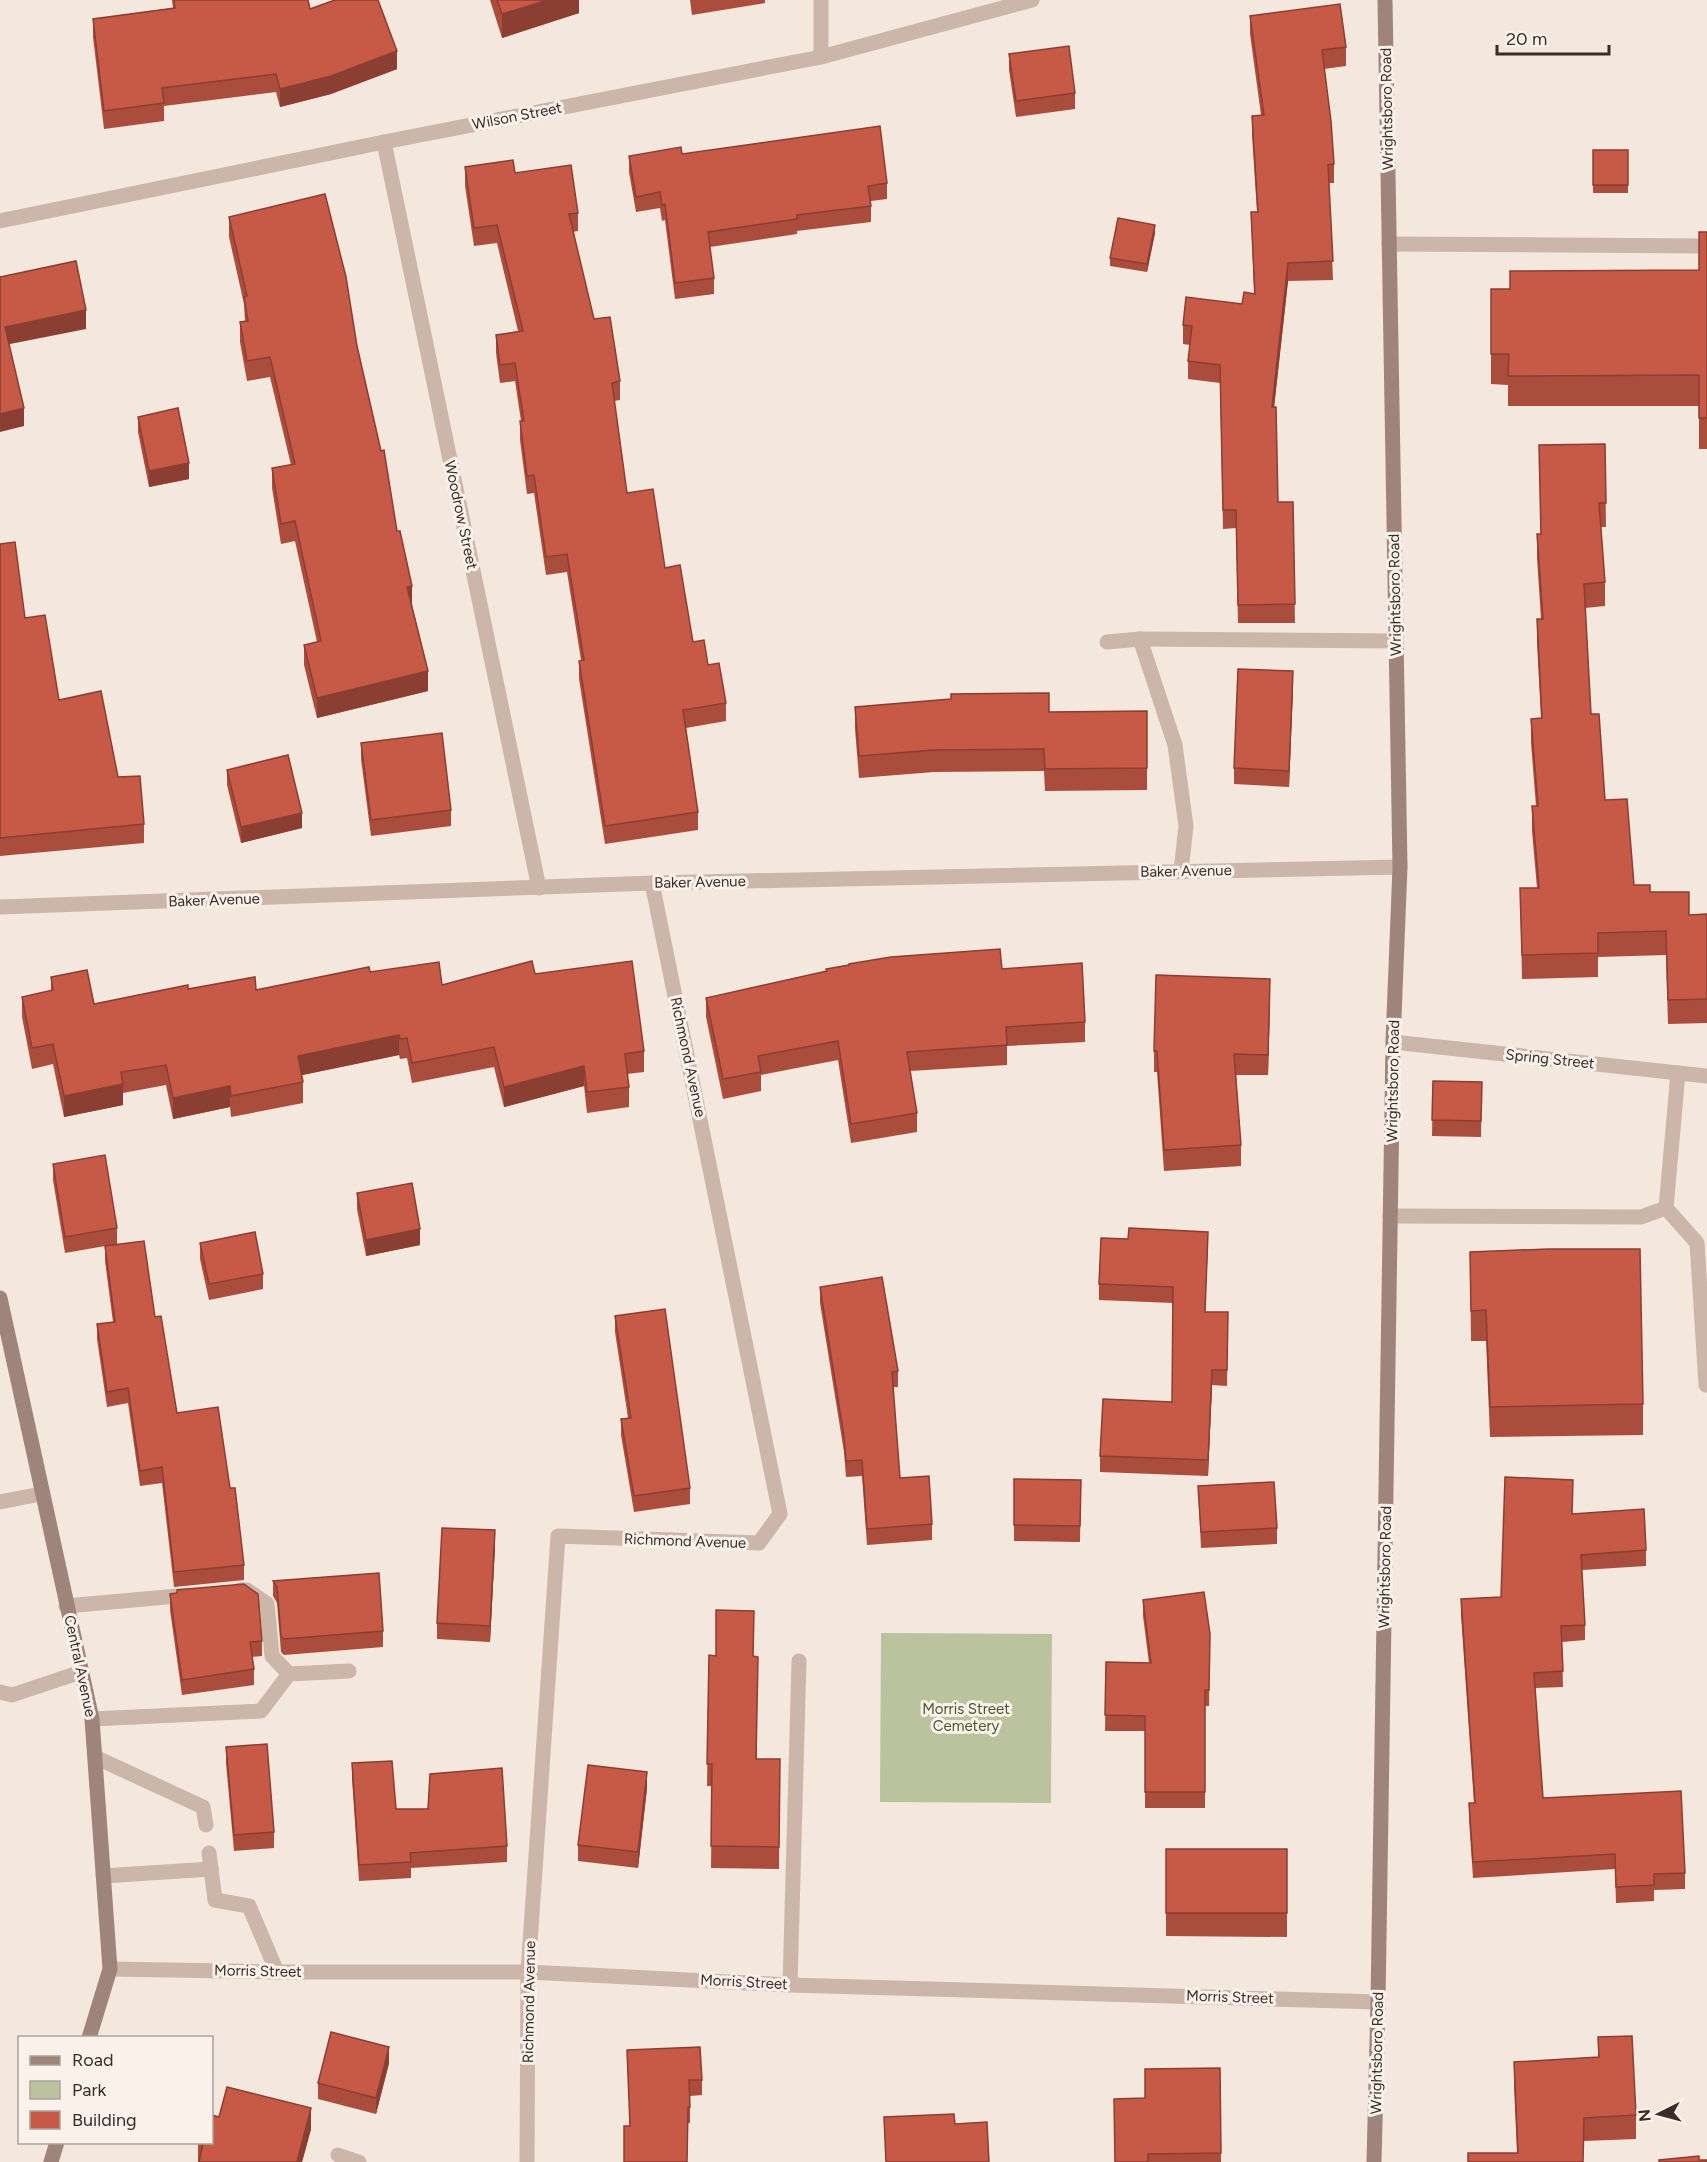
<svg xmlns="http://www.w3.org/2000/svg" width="1707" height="2162" font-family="Figtree,sans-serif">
	<rect width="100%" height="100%" fill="#f3e7de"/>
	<!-- green -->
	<polygon fill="#bac39d" points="881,1633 1052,1634 1051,1803 880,1802"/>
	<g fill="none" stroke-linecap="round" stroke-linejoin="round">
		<!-- service -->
		<g stroke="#ccb5a9" stroke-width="15">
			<polyline points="1389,244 1707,246"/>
			<polyline points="1140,639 1396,641"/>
			<polyline points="1107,642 1140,639 1175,745 1186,826 1181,871"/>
			<polyline points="1678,1073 1666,1208 1697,1243 1706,1385"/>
			<polyline points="1390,1216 1641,1217 1666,1208"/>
			<polyline points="240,1590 247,1590 267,1604 272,1656 289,1674"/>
			<polyline points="66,1606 189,1595"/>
			<polyline points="0,1692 12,1695 81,1672"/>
			<polyline points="92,1719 261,1711 289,1674 349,1671"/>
			<polyline points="95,1757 203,1807 206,1825"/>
			<polyline points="209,1853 215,1900 249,1906 277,1972"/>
			<polyline points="103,1876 211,1869"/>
			<polyline points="790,1985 799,1661"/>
			<polyline points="338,2155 359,2162"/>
		</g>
		<!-- minor -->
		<g stroke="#ccb5a9" stroke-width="15">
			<polyline points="821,0 821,57"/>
			<polyline points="384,142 539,888"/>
			<polyline points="0,221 384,142 821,57 1032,0"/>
			<polyline points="1393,1042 1707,1076"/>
			<polyline points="0,1502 41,1494"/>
			<polyline points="110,1969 277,1972 528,1972 790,1985 1378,2002"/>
			<polyline points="527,2162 528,1972 558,1536 759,1543 780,1514 652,883"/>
		</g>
		<!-- tertiary -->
		<polyline stroke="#ccb5a9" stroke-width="15" points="0,907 652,883 1400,867"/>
		<!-- secondary -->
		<g stroke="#9f847b" stroke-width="15">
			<polyline points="0,1298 92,1719 110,1969 89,2038"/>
			<polyline points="51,2162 57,2142"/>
			<polyline points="1374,2162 1378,2002 1393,1042 1400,867 1385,0"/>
		</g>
	</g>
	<!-- wall -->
	<g fill="#ab4d3d">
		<polygon points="172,0 308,0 310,9 397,69 331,94 280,107 276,92 164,106 164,121 104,129 93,37 93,19 173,8"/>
		<polygon points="490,0 579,0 579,13 502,38"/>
		<polygon points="690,0 765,0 765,3 692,15"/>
		<polygon points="1250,16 1346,47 1346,66 1324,69 1334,164 1334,183 1329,183 1333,280 1288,281 1274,407 1278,502 1293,502 1295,623 1238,623 1236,528 1223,529 1220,383 1188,379 1188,361 1190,345 1183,344 1183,325 1242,304 1254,294 1251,212 1257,212 1252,135 1252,116 1261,115 1250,34"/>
		<polygon points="1009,54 1075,93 1075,109 1016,117 1009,70"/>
		<rect x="1593" y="150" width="35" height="43"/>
		<polygon points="682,154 887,183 887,199 871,201 871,222 797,231 797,234 710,247 714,278 714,294 675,299 665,220 662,221 660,208 636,212 629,172 629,156"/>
		<polygon points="465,167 515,173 578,213 578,231 573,232 594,319 620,381 620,400 614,401 627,493 665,568 693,642 708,665 726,703 726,721 686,728 698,812 698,830 605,844 579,679 579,661 581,660 567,572 546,575 534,493 527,494 520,440 520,421 521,421 515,381 500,383 496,353 496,335 518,331 497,243 474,246 465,186"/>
		<polygon points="229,217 357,346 397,531 428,691 317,718 304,665 304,645 317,642 295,541 281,544 272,488 272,468 291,465 270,377 247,381 240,342 240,322 245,322 244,304 229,237"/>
		<polygon points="1707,232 1707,449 1699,449 1699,406 1508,406 1508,385 1491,384 1491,289 1510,289 1699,270"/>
		<polygon points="1155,233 1147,272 1110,266 1110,258"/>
		<polygon points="138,417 189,479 149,487 138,432"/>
		<polygon points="1605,444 1606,527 1601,527 1605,582 1605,606 1585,608 1591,714 1605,800 1634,885 1650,892 1689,915 1707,914 1707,1023 1668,1024 1666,955 1598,957 1598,977 1522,979 1520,888 1537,888 1532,831 1532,806 1536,806 1531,743 1531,719 1541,718 1537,643 1537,619 1541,619 1537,558 1537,534 1541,534 1539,445"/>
		<polygon points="0,544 25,618 59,700 118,777 144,824 144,843 0,856"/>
		<polygon points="1293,687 1289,787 1234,784 1234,768"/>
		<polygon points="855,707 1049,712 1147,711 1147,790 1045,791 1044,771 934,772 859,778 855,729"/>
		<polygon points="361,743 451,810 451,826 371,836 361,759"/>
		<polygon points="227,770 302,828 241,843 227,785"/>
		<polygon points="1002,969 1085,1022 1085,1042 1007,1046 1007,1065 910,1071 917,1113 917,1132 851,1143 838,1060 761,1075 761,1091 723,1099 706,1017 706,998 826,972"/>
		<polygon points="370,972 442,985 535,974 644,1051 644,1072 627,1074 629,1087 629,1107 587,1113 584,1086 504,1107 494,1067 412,1083 407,1058 400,1059 399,1055 301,1075 303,1082 303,1103 231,1117 230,1107 173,1119 166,1085 123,1093 123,1105 64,1117 53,1064 32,1069 22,1017 22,997 51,991 51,977 94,1004 188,989 256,990"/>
		<polygon points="1270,1000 1268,1075 1236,1075 1241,1145 1241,1166 1164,1171 1157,1072 1154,1072 1154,1051"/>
		<polygon points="1433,1081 1482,1082 1481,1137 1432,1136"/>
		<polygon points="53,1164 117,1228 117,1244 155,1317 177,1413 230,1488 244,1565 244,1580 174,1587 162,1483 140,1486 128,1403 107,1407 97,1339 97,1324 113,1322 105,1261 105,1246 65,1253 53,1180"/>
		<polygon points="357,1193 420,1245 366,1256 357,1209"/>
		<polygon points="200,1243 263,1274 263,1289 209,1300 200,1259"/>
		<polygon points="1208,1247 1205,1312 1228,1312 1227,1386 1212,1385 1208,1476 1100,1472 1100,1456 1172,1402 1173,1303 1099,1300 1099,1284"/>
		<polygon points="1470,1252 1643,1404 1643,1435 1490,1437 1486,1341 1471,1341"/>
		<polygon points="820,1287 898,1371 898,1387 893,1387 900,1478 932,1524 932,1540 867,1545 862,1476 846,1477 844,1452 820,1303"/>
		<polygon points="615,1316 690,1488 690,1504 634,1512 621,1435 621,1419 628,1418 615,1332"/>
		<polygon points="1014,1479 1081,1480 1080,1542 1014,1541"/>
		<polygon points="1198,1486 1277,1528 1277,1544 1201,1548"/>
		<polygon points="1573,1496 1572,1514 1646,1550 1646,1566 1582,1570 1585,1625 1585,1640 1562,1642 1563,1687 1535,1688 1543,1798 1685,1873 1685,1889 1654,1890 1654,1901 1616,1903 1615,1869 1473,1878 1469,1819 1469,1803 1474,1803 1461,1615 1461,1599 1501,1597"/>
		<polygon points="495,1546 490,1642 437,1639 437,1623"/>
		<polygon points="273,1581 383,1631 383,1647 284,1655 281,1652 277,1603 273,1596"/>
		<polygon points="170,1594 262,1641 262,1656 252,1657 254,1669 254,1685 182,1695 170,1610"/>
		<polygon points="1143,1600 1210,1634 1209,1706 1205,1706 1205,1808 1145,1808 1145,1731 1105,1731 1106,1662 1149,1663 1143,1616"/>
		<polygon points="754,1633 753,1656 757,1759 780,1759 779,1869 711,1868 712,1786 707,1786 709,1655 716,1656"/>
		<polygon points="226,1747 274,1832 274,1848 234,1851 226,1763"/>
		<polygon points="352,1763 396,1809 507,1846 507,1862 411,1868 411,1878 359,1881 352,1779"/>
		<polygon points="647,1788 638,1868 578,1861 578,1845"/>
		<polygon points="1166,1849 1287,1849 1287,1937 1166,1936"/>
		<polygon points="1598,2037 1636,2115 1636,2139 1584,2141 1517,2153 1514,2085 1514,2062 1598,2057"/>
		<polygon points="627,2050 702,2080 702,2095 690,2096 690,2123 630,2126"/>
		<polygon points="389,2063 376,2114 318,2099 318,2083"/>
		<polygon points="1220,2068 1221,2162 1115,2162 1145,2098"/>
		<polygon points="219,2117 311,2129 302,2162 198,2162 198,2142"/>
	</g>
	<!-- shaded-wall -->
	<g fill="#8b3e32">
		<polygon points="548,0 579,0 579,13 502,38 502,14"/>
		<polygon points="397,51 397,69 331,94 280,107 280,89"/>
		<polygon points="1155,225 1155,233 1147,272 1147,264"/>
		<polygon points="1288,263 1288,281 1272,426 1272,407"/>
		<polygon points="86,310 86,329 5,345 5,327"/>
		<polygon points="24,408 24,426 0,432 0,414"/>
		<polygon points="189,463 189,479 149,487 149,471"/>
		<polygon points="412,586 412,606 407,587"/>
		<polygon points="428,671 428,691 317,718 317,698"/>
		<polygon points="1293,671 1293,687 1289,787 1289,771"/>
		<polygon points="302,813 302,828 241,843 241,827"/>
		<polygon points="1270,979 1270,1000 1268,1075 1268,1055"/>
		<polygon points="399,1035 399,1055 298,1076 298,1056"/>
		<polygon points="584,1066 584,1086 504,1107 504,1087"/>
		<polygon points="123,1084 123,1105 64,1117 64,1096"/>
		<polygon points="230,1086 230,1107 173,1119 173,1098"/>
		<polygon points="420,1229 420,1245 366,1256 366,1240"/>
		<polygon points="1212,1370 1212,1385 1208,1476 1208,1460"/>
		<polygon points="495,1530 495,1546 490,1642 490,1626"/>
		<polygon points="647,1772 647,1788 638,1868 638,1852"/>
		<polygon points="389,2047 389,2063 376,2114 376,2098"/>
		<polygon points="311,2108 311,2129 302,2162 297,2162"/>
	</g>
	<!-- building -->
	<g fill="#c75947" stroke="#8b3e32" stroke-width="1.5">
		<polygon points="174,0 308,0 310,9 335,0 378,0 397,51 331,76 280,89 276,74 162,88 164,103 104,111 93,19 175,8"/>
		<polygon points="497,0 548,0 502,14"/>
		<polygon points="1340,4 1346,47 1322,50 1331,121 1334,164 1328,165 1333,261 1288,263 1272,407 1276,407 1278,502 1293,502 1295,604 1238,605 1236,510 1223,510 1220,365 1188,361 1192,326 1183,325 1186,297 1242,304 1244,292 1255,294 1251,212 1258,212 1252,116 1264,115 1250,16"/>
		<polygon points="1069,46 1075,93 1016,101 1009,54"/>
		<polygon points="880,126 887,183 868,186 871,206 797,215 797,219 708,232 714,278 675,283 665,204 662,205 660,192 636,197 629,156 681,147 682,154"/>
		<rect x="1593" y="150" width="35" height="35"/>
		<polygon points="513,160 515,173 571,165 578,213 569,214 594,319 610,317 620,381 612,383 627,493 653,489 665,568 680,565 693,642 704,640 708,665 719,663 726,703 683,710 698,812 605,826 579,661 584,660 567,554 546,557 534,475 527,476 520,421 524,421 515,363 500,365 496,335 523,331 497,225 474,228 465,167"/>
		<polygon points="325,194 346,277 357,346 381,451 384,450 397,531 400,531 412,586 407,587 428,671 317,698 304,645 321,641 295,521 281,524 272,468 295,464 270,357 247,361 240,322 248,321 244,297 247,296 229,217"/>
		<polygon points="1118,218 1155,225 1147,264 1110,258"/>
		<polygon points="1699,232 1707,232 1707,418 1699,418 1699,375 1508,376 1509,354 1491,354 1491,289 1510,289 1510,271 1699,270"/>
		<polygon points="76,261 86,310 5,327 24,408 0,414 0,277"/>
		<polygon points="178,408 189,463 149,471 138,417"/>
		<polygon points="1605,444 1606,503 1599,503 1605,582 1584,584 1591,714 1599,714 1605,800 1627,799 1634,885 1650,885 1650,892 1689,892 1689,915 1707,914 1707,999 1668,1000 1666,931 1598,933 1598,953 1522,955 1520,888 1539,888 1532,806 1538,806 1531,719 1542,718 1537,619 1543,619 1537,534 1541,534 1539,445"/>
		<polygon points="15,542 25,618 45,615 59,700 101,691 118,777 140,776 144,824 0,838 0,544"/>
		<polygon points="1238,669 1293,671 1289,771 1234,768"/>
		<polygon points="1049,693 1049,712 1147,711 1147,768 1045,769 1044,749 934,750 859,756 855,707 951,699 951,694"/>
		<polygon points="442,733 451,810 371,820 361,743"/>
		<polygon points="288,755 302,813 241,827 227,770"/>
		<polygon points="1000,949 1002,969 1082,963 1085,1022 1006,1027 1007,1045 907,1052 917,1113 851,1124 838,1041 758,1056 761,1072 723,1079 706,998 827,971 826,969 849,965 849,964 891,957"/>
		<polygon points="532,961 535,974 632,961 644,1051 625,1054 629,1087 587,1092 584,1066 504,1087 494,1047 412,1063 407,1038 400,1039 399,1035 298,1056 303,1082 231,1096 230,1086 173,1098 166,1065 121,1072 123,1084 64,1096 53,1044 32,1048 22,997 53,990 51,977 87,970 94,1004 188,985 188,989 255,977 256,990 369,967 370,972 439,962 442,985"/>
		<polygon points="1156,975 1270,979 1268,1055 1234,1054 1241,1145 1164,1150 1157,1051 1154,1051"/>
		<polygon points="1433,1081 1482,1082 1481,1121 1432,1120"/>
		<polygon points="105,1155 117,1228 65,1237 53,1164"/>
		<polygon points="412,1183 420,1229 366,1240 357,1193"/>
		<polygon points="1129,1228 1208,1232 1205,1312 1228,1312 1227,1370 1212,1370 1208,1460 1100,1456 1103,1399 1172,1402 1173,1287 1099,1284 1101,1238 1128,1239"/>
		<polygon points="255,1232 263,1274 209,1284 200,1243"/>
		<polygon points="144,1241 155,1317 161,1316 177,1413 218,1407 230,1488 235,1488 244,1565 174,1572 162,1467 140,1471 128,1388 107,1392 97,1324 115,1322 105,1246"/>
		<polygon points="1548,1249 1640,1249 1643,1404 1490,1407 1486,1310 1471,1311 1470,1252"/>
		<polygon points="882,1277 898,1371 892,1372 900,1478 929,1476 932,1524 867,1529 862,1460 846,1461 844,1436 820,1287"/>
		<polygon points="665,1309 690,1488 634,1496 621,1419 631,1418 615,1316"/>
		<polygon points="1505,1477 1573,1480 1572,1514 1644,1509 1646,1550 1581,1555 1585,1625 1561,1626 1563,1671 1534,1673 1543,1798 1681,1791 1685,1873 1654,1874 1654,1885 1616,1887 1615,1854 1473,1862 1469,1803 1475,1803 1461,1599 1501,1597"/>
		<polygon points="1014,1479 1081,1480 1080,1526 1014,1525"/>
		<polygon points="1274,1482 1277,1528 1201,1532 1198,1486"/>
		<polygon points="442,1528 495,1530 490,1626 437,1623"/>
		<polygon points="379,1573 383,1631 284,1639 281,1636 277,1587 273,1581"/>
		<polygon points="244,1584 258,1594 262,1641 250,1642 254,1669 182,1680 170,1594 177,1593 177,1590"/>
		<polygon points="1204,1592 1210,1634 1209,1690 1205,1690 1205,1792 1145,1792 1145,1716 1105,1715 1106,1662 1151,1663 1143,1600"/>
		<polygon points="716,1610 754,1611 753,1656 758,1657 756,1759 780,1759 779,1847 711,1846 712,1764 707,1764 709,1655 716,1656"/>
		<polygon points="267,1744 274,1832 234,1835 226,1747"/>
		<polygon points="392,1761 396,1809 428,1809 430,1774 502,1768 507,1846 410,1853 411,1862 359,1865 352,1763"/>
		<polygon points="588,1765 647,1772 638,1852 578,1845"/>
		<rect x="1166" y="1849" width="121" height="64"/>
		<polygon points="331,2032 389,2047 376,2098 318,2083"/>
		<polygon points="1632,2036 1636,2115 1584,2118 1583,2162 1468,2162 1468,2153 1518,2153 1514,2062 1599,2057 1598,2037"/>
		<polygon points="700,2047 702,2080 689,2080 690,2107 688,2107 687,2162 624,2162 624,2126 630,2126 627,2050"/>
		<polygon points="1220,2068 1221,2153 1148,2154 1148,2162 1115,2162 1114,2099 1145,2098 1145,2069"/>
		<polygon points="227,2087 311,2108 297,2162 199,2162 203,2144 198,2142 212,2142 212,2115 219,2117"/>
		<polygon points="954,2114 955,2124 987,2122 989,2162 886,2162 884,2117"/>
		<polygon points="1699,2156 1699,2160 1707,2160 1707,2162 1659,2162 1659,2160"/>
	</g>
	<g text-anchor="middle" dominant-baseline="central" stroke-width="6" stroke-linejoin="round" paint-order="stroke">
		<!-- street labels -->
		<g font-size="15" fill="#392c29" stroke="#faf1eb">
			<text transform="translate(1387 109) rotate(-91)">Wrightsboro Road</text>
			<text transform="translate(517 116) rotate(-11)">Wilson Street</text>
			<text transform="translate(461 515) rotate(78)">Woodrow Street</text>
			<text transform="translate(1395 595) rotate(-91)">Wrightsboro Road</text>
			<text transform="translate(1186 871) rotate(-1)">Baker Avenue</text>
			<text transform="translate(700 882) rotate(-1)">Baker Avenue</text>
			<text transform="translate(214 900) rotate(-2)">Baker Avenue</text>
			<text transform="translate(688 1057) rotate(78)">Richmond Avenue</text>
			<text transform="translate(1550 1059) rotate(6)">Spring Street</text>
			<text transform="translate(1393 1081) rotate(-89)">Wrightsboro Road</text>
			<text transform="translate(685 1541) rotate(2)">Richmond Avenue</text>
			<text transform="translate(1385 1567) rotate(-89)">Wrightsboro Road</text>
			<text transform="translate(80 1666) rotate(78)">Central Avenue</text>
			<text transform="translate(258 1971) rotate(1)">Morris Street</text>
			<text transform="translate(744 1982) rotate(3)">Morris Street</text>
			<text transform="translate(1230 1997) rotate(2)">Morris Street</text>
			<text transform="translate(529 2002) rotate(-89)">Richmond Avenue</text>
			<text transform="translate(1377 2053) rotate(-89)">Wrightsboro Road</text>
		</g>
		<!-- park labels -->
		<g font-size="15" fill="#4c572c" stroke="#faf1eb">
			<text x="966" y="1709">Morris Street<tspan x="966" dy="17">Cemetery</tspan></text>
		</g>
	</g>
	<!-- legend -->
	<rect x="18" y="2036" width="195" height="108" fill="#faf1eb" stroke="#ada29d" stroke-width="1.5"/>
	<rect x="30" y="2056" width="30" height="9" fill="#9f847b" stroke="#ada29d" stroke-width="1.5"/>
	<text x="72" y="2066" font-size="18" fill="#392c29">Road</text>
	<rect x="30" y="2081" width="30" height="18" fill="#bac39d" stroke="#ada29d" stroke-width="1.5"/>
	<text x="72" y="2096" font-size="18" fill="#392c29">Park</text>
	<rect x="30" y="2111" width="30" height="18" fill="#c75947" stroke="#ada29d" stroke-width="1.5"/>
	<text x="72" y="2126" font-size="18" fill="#392c29">Building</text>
	<!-- north arrow -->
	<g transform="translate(1659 2114) rotate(264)" stroke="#faf1eb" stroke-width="4.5" paint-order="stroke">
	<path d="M0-4.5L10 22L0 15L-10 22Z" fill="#392c29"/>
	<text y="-9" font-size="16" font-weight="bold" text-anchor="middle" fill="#392c29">N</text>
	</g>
	<!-- scale -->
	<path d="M1497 45v9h112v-9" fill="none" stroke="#392c29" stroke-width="3"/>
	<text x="1506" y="45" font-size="18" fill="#392c29" stroke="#faf1eb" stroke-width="4.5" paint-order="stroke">20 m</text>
</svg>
